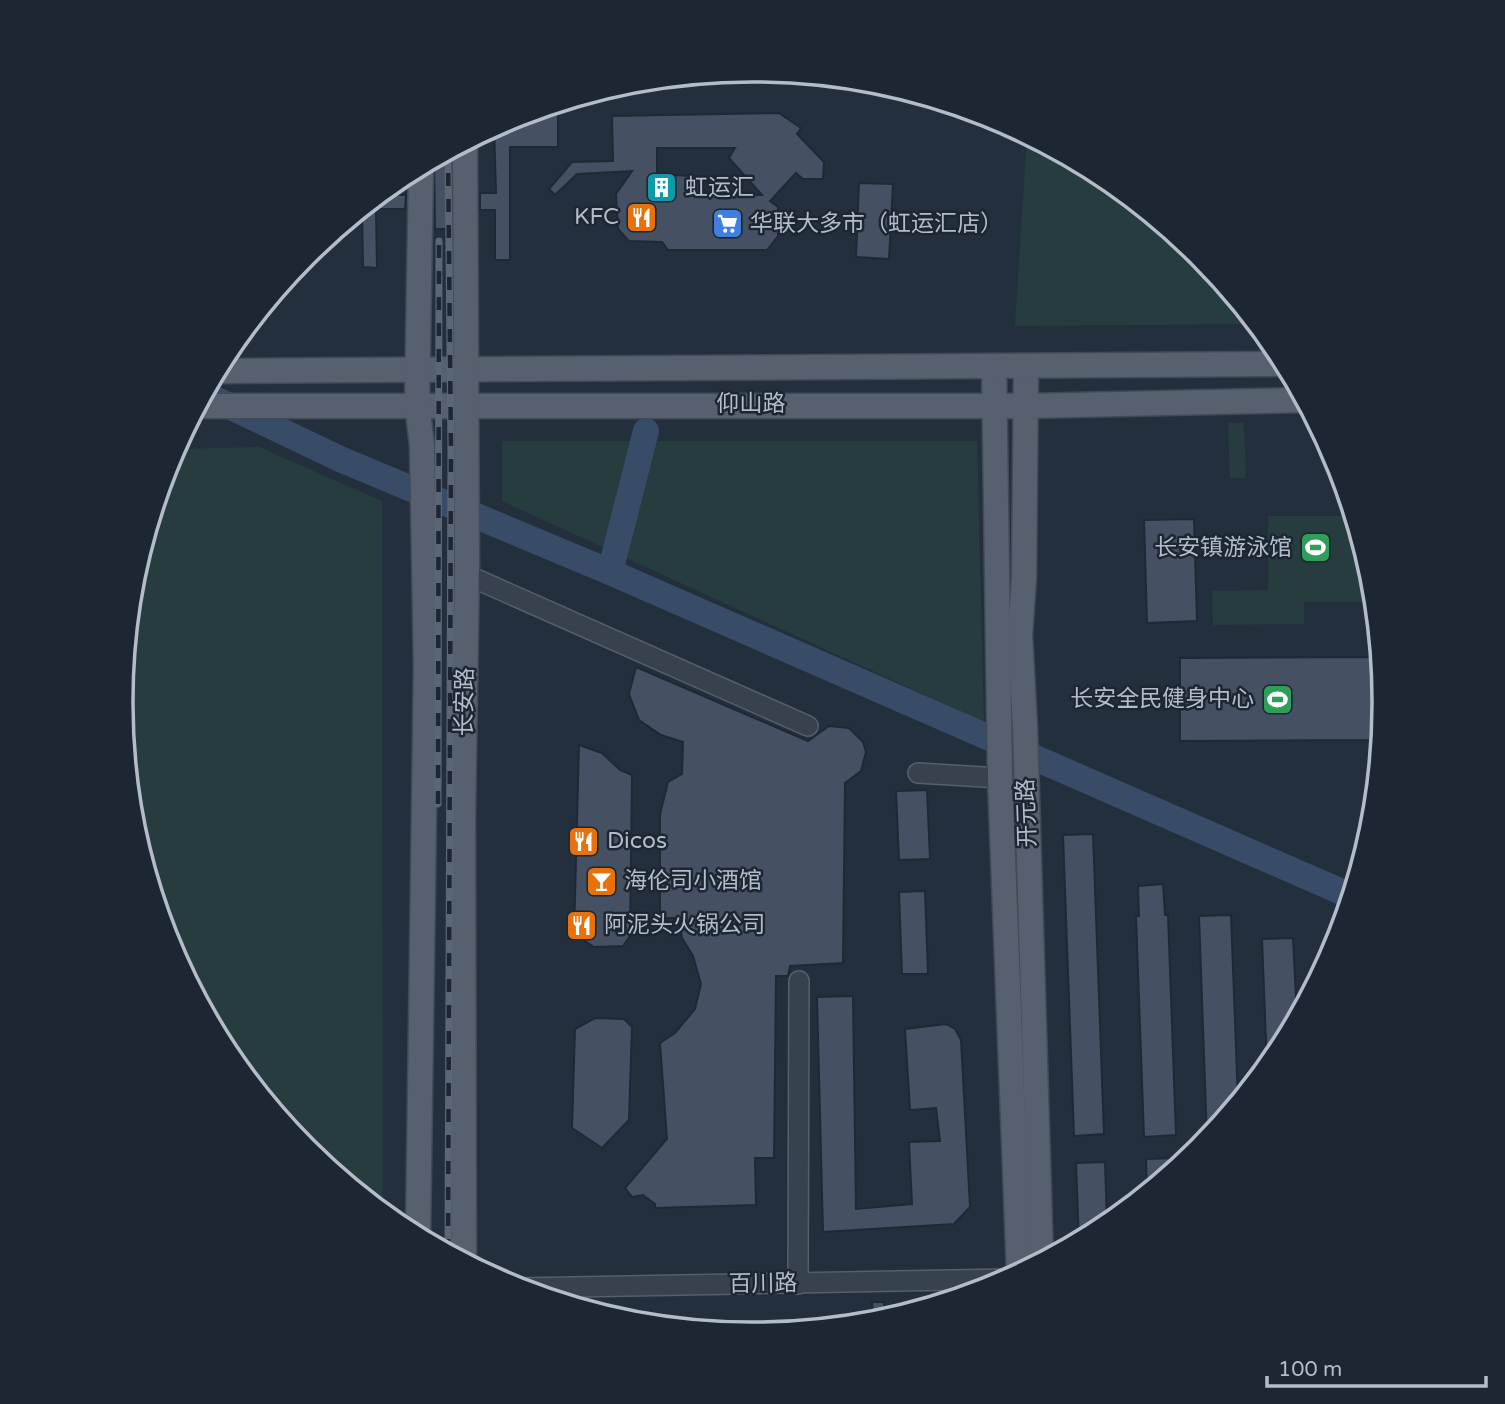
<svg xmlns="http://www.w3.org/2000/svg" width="1505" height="1404" font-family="'Varela Round','Noto Sans SC',sans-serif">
	<rect width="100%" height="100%" fill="#242f3e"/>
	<!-- green -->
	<g fill="#263c3f">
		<polygon points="1027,135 1104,177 1200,255 1256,324 1015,326"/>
		<polygon points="1228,423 1244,423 1246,478 1230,478"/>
		<polygon points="502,441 977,441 984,722 502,501"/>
		<polygon points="259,447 382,501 383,1213 305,1149 227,1053 168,943 133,825 121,702 133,578 169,460 175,449"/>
		<polygon points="1268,516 1353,516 1372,579 1375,602 1304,602 1304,624 1213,625 1212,591 1268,590"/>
	</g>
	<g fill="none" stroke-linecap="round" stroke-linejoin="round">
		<!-- river -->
		<g stroke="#394c67" stroke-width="26">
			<polyline points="204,394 340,459 610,572 1351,896"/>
			<polyline points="610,572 646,431"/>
		</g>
	</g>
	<!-- building -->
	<g fill="#455162" stroke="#1f2835" stroke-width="2" fill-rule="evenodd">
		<polygon points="558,104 558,147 510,147 510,260 495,260 495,210 480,210 480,193 496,193 494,127 511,118"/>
		<path d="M779,113L801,128L797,134L824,162L823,179H803L796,173L770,201L778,207V236L767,250H668L662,242L629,241L618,229L616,194L632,171L577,174L555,195L549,189L572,162L613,161L612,116ZM657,148H735L729,158L762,195L709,194L691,176L657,174Z"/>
		<polygon points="450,150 451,229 435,229 434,159"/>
		<polygon points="859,183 893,184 889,259 856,257"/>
		<polygon points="380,194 406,195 405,209 376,209 377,268 363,267 362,209"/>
		<polygon points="1194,519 1197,621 1147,623 1144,520"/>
		<polygon points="1374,657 1374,740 1180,741 1180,658"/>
		<polygon points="636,667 808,741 829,726 849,728 863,742 866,752 861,771 845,783 843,963 790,966 788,976 776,976 774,1158 755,1158 756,1205 655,1208 655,1204 643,1195 632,1197 625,1188 667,1139 660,1043 675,1033 695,1009 701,984 693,956 682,938 678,918 660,918 660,814 668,782 682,774 683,742 661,735 639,720 629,694"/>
		<polygon points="579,745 602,753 620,770 632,775 630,936 623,946 594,947 574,934"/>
		<polygon points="927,790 930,859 899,860 896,791"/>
		<polygon points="1093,834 1104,1134 1074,1136 1063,835"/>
		<polygon points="1163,884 1165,915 1168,915 1176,1135 1144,1137 1136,916 1139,916 1138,886"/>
		<polygon points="925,891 928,974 902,974 899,892"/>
		<polygon points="1231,915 1238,1102 1207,1139 1199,916"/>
		<polygon points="1293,938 1297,1018 1267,1067 1262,939"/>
		<polygon points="853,996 856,1209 912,1204 909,1142 940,1141 936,1108 910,1110 905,1029 946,1024 955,1029 961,1040 970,1207 954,1224 823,1232 817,997"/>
		<polygon points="595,1018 624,1019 632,1027 629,1120 602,1148 572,1128 575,1029"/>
		<polygon points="1177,1158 1178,1167 1147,1192 1146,1159"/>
		<polygon points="1105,1162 1107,1224 1079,1241 1076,1163"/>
		<polygon points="872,1302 884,1302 885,1315 873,1316"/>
	</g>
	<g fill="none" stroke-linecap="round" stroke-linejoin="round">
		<defs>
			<g id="minor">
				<polyline points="467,575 808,726"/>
				<polyline points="918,773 1000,778"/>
				<polyline points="798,1284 799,981"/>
				<polyline points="518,1288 1007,1279"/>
			</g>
			<g id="major">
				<polyline points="994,366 1000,778 1019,1273"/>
				<polyline points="1026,366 1024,577 1020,635 1025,728 1041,1261"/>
				<polyline points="216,371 1285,364"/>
				<polyline points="197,406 1026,406 1304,400"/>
				<polyline points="418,1237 426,667 422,445 417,405 421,166"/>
				<polyline points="464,1261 463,816 467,564 465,143"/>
			</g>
		</defs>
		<!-- minor casing -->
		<use href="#minor" stroke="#565f6c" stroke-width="22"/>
		<!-- major casing -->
		<use href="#major" stroke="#414a57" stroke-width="27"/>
		<!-- minor -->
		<use href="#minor" stroke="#38414e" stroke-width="19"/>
		<!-- major -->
		<use href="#major" stroke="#56606e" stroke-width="24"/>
		<defs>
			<g id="rail">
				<polyline points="438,804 439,241"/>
				<polyline points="448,1252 451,452 448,152"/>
			</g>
		</defs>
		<!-- rail casing -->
		<use href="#rail" stroke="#5a6575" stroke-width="7"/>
		<!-- rail -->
		<use href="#rail" stroke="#1d2633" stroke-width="4.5" stroke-dasharray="13" stroke-linecap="butt"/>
	</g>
	<!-- icons -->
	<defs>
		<symbol id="building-square" viewBox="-11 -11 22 22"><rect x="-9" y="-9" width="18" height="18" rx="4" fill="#0f9aa8" stroke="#1d2633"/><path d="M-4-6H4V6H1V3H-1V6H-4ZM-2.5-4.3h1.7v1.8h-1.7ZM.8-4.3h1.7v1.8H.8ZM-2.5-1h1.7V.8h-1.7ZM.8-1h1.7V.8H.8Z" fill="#fff"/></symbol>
		<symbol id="restaurant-square" viewBox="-11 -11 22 22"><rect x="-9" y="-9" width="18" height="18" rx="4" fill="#e8710a" stroke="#1d2633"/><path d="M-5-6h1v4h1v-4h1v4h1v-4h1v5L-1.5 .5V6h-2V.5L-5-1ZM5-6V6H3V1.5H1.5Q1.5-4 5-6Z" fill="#fff"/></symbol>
		<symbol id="supermarket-square" viewBox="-11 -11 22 22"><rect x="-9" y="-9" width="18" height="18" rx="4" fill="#3f7fe0" stroke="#1d2633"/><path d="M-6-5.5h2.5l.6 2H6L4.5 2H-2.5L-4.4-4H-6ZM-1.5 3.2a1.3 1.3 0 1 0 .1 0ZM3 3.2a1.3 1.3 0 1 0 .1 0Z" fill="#fff"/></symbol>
		<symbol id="stadium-square" viewBox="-11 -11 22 22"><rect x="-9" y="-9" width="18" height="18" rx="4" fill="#2e9e5b" stroke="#1d2633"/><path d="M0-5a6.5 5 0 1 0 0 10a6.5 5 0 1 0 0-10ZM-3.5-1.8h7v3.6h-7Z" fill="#fff"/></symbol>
		<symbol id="bar-square" viewBox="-11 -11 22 22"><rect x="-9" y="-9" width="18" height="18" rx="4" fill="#e8710a" stroke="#1d2633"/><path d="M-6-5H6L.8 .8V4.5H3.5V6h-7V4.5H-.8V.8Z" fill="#fff"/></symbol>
	</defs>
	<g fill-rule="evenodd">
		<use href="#building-square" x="644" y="170" width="35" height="35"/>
		<use href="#restaurant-square" x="624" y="200" width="35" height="35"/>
		<use href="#supermarket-square" x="710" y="206" width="35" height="35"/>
		<use href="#stadium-square" x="1298" y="530" width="35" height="35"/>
		<use href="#stadium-square" x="1260" y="682" width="35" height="35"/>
		<use href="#restaurant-square" x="566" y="824" width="35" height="35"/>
		<use href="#bar-square" x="584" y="864" width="35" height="35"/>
		<use href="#restaurant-square" x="564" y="908" width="35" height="35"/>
	</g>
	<g text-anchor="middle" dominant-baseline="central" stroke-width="5" stroke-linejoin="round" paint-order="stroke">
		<!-- poi labels -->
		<g font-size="23" fill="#b4bcc9" stroke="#1d2633" text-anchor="start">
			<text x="685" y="188">虹运汇</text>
			<text x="619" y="217" text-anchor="end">KFC</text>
			<text x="750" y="224">华联大多市（虹运汇店）</text>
			<text x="1292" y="548" text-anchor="end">长安镇游泳馆</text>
			<text x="1254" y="699" text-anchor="end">长安全民健身中心</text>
			<text x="607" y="841">Dicos</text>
			<text x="624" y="881">海伦司小酒馆</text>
			<text x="604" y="925">阿泥头火锅公司</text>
		</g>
		<!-- street labels -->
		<g font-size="23" fill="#b4bcc9" stroke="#1d2633">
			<text x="751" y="404">仰山路</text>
			<text transform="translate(465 702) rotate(-89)">长安路</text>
			<text transform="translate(1027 813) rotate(-92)">开元路</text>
			<text transform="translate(763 1284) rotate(-1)">百川路</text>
		</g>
	</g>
	<!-- crop -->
	<path d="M0 0H1505V1404H0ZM752 82H753A619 619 0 0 1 1372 701V703A619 619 0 0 1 753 1322H752A619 619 0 0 1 133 703V701A619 619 0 0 1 752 82Z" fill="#1d2633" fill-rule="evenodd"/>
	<path fill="none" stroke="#b4bcc9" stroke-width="3.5" d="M752 82H753A619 619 0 0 1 1372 701V703A619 619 0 0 1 753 1322H752A619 619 0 0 1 133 703V701A619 619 0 0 1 752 82Z"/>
	<!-- scale -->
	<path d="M1267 1376v10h219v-10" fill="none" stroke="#b4bcc9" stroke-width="3.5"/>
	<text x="1278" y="1376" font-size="21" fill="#b4bcc9" stroke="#1d2633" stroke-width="5" paint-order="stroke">100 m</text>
</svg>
